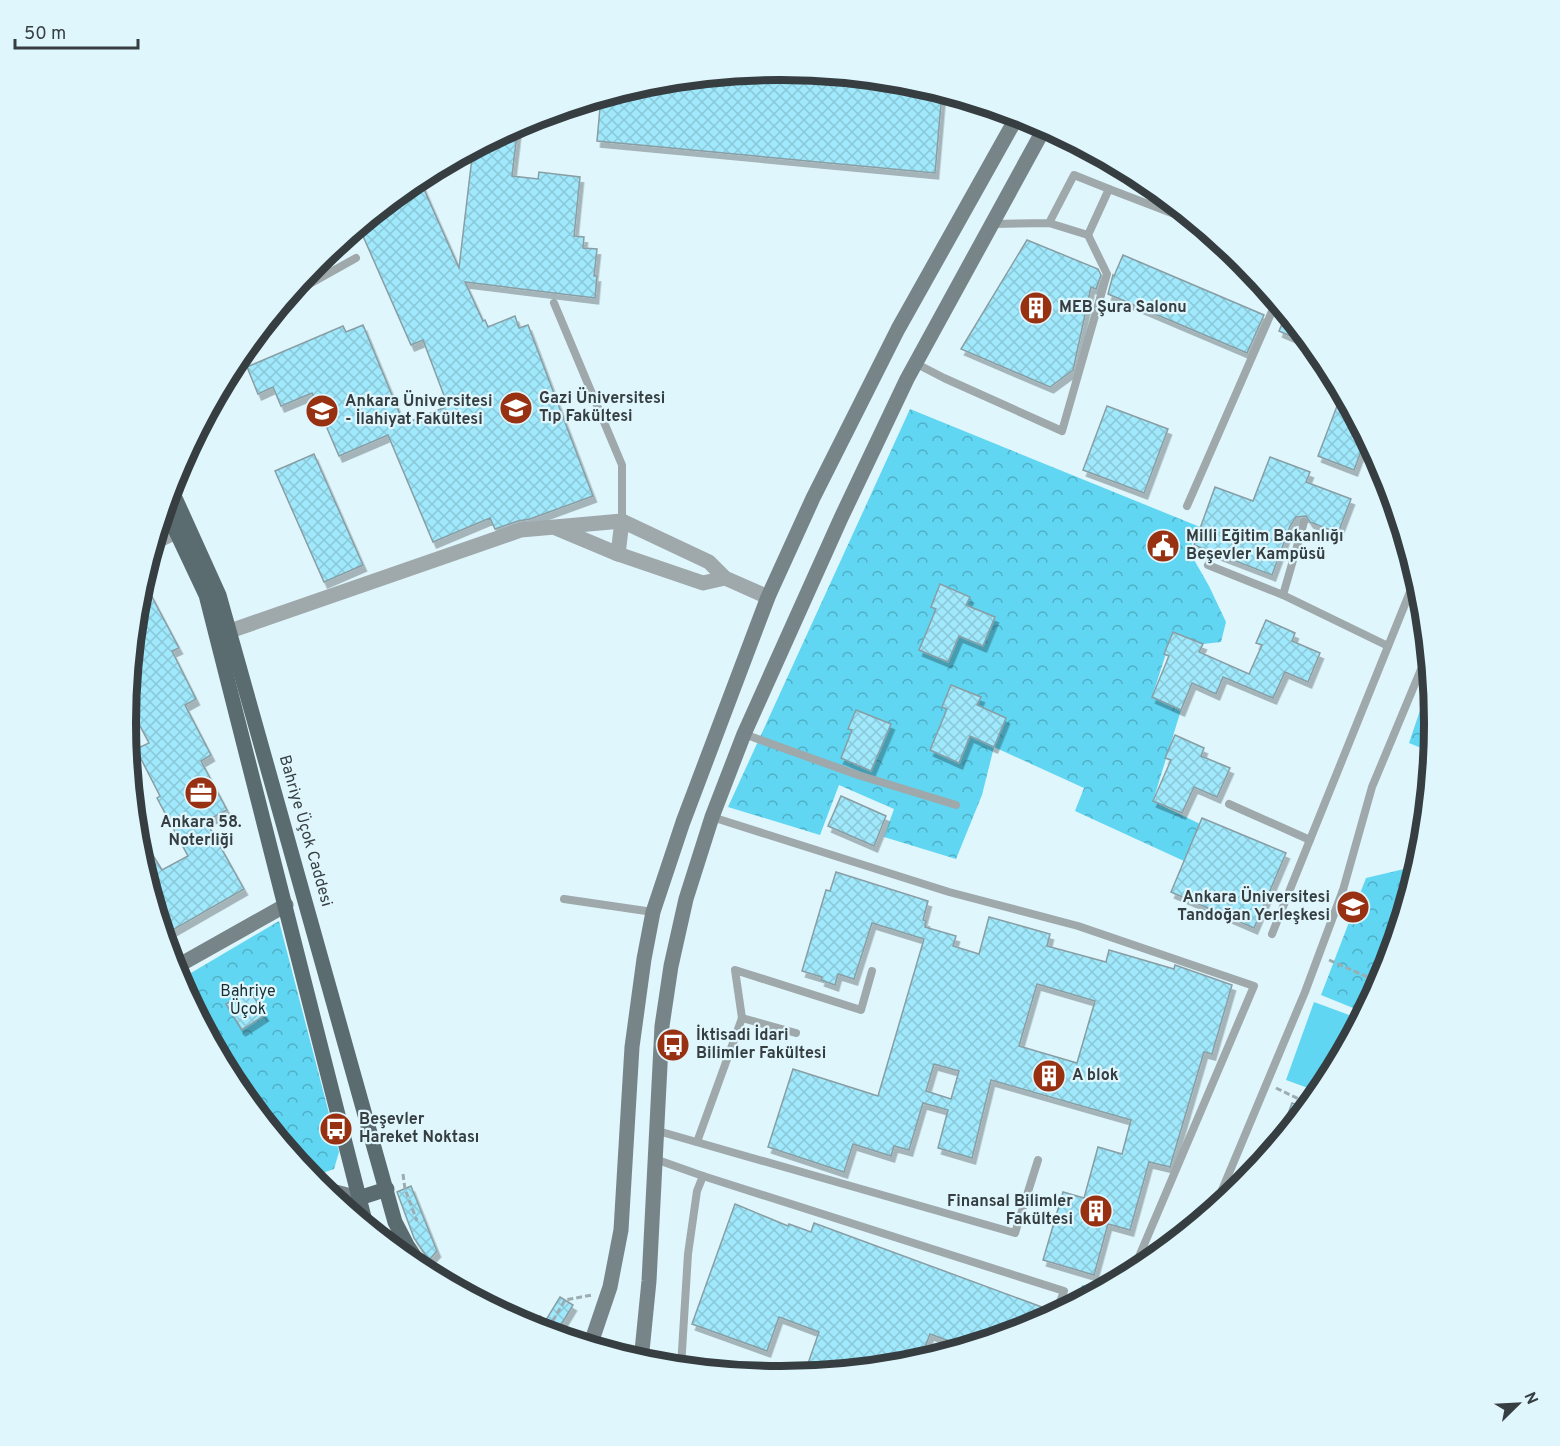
<svg xmlns="http://www.w3.org/2000/svg" width="1560" height="1446" font-family="Overpass,sans-serif">
	<defs>
		<pattern id="forest-crowns" width="20" height="18" patternUnits="userSpaceOnUse" patternTransform="scale(1.5)"><rect width="20" height="18" fill="#60d6f2"/><path d="M2 6a3 3 0 1 1 6 0M12 15a3 3 0 1 1 6 0" fill="none" stroke="#50afc6"/></pattern>
		<pattern id="building-cross-hatch" width="8" height="8" patternUnits="userSpaceOnUse" patternTransform="scale(1.5)"><rect width="8" height="8" fill="#a0e8fb"/><path d="M0 0l8 8M0 8l8-8" fill="none" stroke="#8ac8d8"/></pattern>
		<filter id="shadow"><feDropShadow dx="3.5" dy="6" stdDeviation="0" flood-color="#0004"/></filter>
	</defs>
	<rect width="100%" height="100%" fill="#dff6fc"/>
	<!-- green -->
	<polygon fill="#60d6f2" points="1314,1002 1360,1019 1319,1092 1286,1080"/>
	<!-- forest -->
	<g fill="url(#forest-crowns)">
		<polygon points="910,409 1200,527 1189,551 1209,586 1226,622 1221,642 1203,644 1173,632 1152,697 1181,710 1153,801 1200,824 1184,861 1075,811 1084,788 994,747 982,795 956,859 884,837 894,809 839,785 820,835 728,807"/>
		<polygon points="1430,681 1434,723 1431,752 1409,743"/>
		<polygon points="1417,866 1384,974 1363,1012 1321,995 1366,878"/>
		<polygon points="279,921 339,1152 334,1169 317,1175 307,1173 236,1086 179,980"/>
		<polygon points="1082,1285 1099,1290 1076,1303"/>
	</g>
	<!-- building -->
	<g fill="url(#building-cross-hatch)" stroke="#899ea4" stroke-width="1.5" fill-rule="evenodd" filter="url(#shadow)">
		<polygon points="780,69 908,82 942,92 935,173 597,141 601,97 653,82"/>
		<polygon points="518,125 512,176 538,179 539,172 580,177 574,236 584,237 583,248 597,249 594,276 597,276 595,298 465,282 483,321 485,320 488,327 515,316 519,328 528,325 593,496 530,519 518,521 495,529 490,518 433,542 388,435 339,456 312,393 281,406 273,387 258,394 247,367 343,326 346,332 363,325 404,424 448,406 423,340 411,345 359,227 419,178 459,268 473,149"/>
		<polygon points="1027,240 1098,269 1101,275 1096,289 1091,287 1073,370 1050,387 961,349"/>
		<polygon points="1123,255 1264,315 1247,353 1108,294 1113,275 1114,276"/>
		<polygon points="1286,314 1311,345 1279,331"/>
		<polygon points="1342,393 1366,438 1354,470 1318,456"/>
		<polygon points="1107,406 1168,429 1144,493 1083,470"/>
		<polygon points="314,454 363,565 324,582 275,471"/>
		<polygon points="1270,457 1310,472 1306,482 1351,499 1338,533 1310,522 1306,516 1296,517 1290,526 1272,575 1194,545 1215,487 1253,501"/>
		<polygon points="143,580 179,648 172,651 196,699 185,705 211,755 201,761 227,810 206,821 244,889 164,935 139,850 136,828 162,870 188,856 157,798 160,796 136,749 149,743 128,703 139,595"/>
		<polygon points="940,584 970,597 966,605 995,617 983,646 959,636 948,662 919,650 936,609 931,607"/>
		<polygon points="1266,620 1295,633 1292,641 1320,653 1308,682 1285,672 1273,698 1223,677 1216,694 1192,683 1181,710 1152,697 1169,656 1164,654 1173,632 1203,644 1199,652 1249,674 1262,645 1256,643"/>
		<polygon points="951,685 981,697 977,705 1006,718 994,747 970,736 959,763 930,750 947,709 942,707"/>
		<polygon points="856,710 891,724 871,771 841,758 852,730 848,729"/>
		<polygon points="1175,735 1204,748 1201,756 1230,768 1217,797 1194,787 1182,813 1153,801 1171,760 1165,758"/>
		<polygon points="841,796 886,816 874,846 828,826"/>
		<polygon points="1202,818 1286,853 1254,928 1171,892"/>
		<path d="M836,872L928,901L923,920L926,921L925,927L956,936L953,946L979,954L989,917L1050,934L1047,946L1106,962L1109,950L1174,969L1175,965L1232,985L1212,1054L1204,1052L1170,1167L1149,1162L1130,1230L1108,1224L1094,1275L1043,1260L1063,1192L1084,1198L1098,1147L1122,1154L1131,1120L991,1080L972,1158L938,1148L948,1110L923,1103L909,1150L894,1146L891,1156L853,1144L844,1172L768,1147L793,1069L878,1096L924,939L872,923L854,979L838,974L835,985L821,980L822,977L802,971L826,890L830,891ZM1037,984L1095,1001L1077,1063L1019,1046ZM934,1064L959,1071L951,1099L926,1091Z"/>
		<polygon points="249,989 265,1015 242,1030 226,1004"/>
		<polygon points="1292,1103 1306,1108 1281,1139 1279,1138"/>
		<polygon points="411,1186 437,1251 429,1260 414,1238 397,1192"/>
		<polygon points="735,1204 788,1226 789,1224 811,1232 814,1223 1050,1310 1047,1318 1030,1327 966,1347 930,1334 920,1361 907,1364 804,1375 819,1332 779,1317 767,1351 692,1324"/>
		<polygon points="560,1297 573,1305 559,1328 571,1335 569,1339 530,1327 540,1316 546,1320"/>
	</g>
	<g fill="none" stroke-linecap="round" stroke-linejoin="round">
		<!-- path -->
		<g stroke="#9cadb2" stroke-width="3" stroke-dasharray="6 3" stroke-linecap="butt">
			<polyline points="1329,960 1379,982"/>
			<polyline points="1276,1088 1309,1104"/>
			<polyline points="403,1174 405,1189 417,1221"/>
			<polyline points="535,1329 541,1322"/>
			<polyline points="548,1329 565,1300 592,1295"/>
		</g>
		<!-- lane -->
		<g stroke="#9fa8ab" stroke-width="8">
			<polyline points="1109,189 1195,222"/>
			<polyline points="993,224 1049,223 1088,235 1109,189 1074,175 1049,223"/>
			<polyline points="288,296 356,258"/>
			<polyline points="554,303 622,465 622,521"/>
			<polyline points="915,363 944,378 1062,431 1107,274 1088,235"/>
			<polyline points="1187,506 1276,302"/>
			<polyline points="1304,522 1283,595 1388,646"/>
			<polyline points="1208,565 1283,595"/>
			<polyline points="744,734 858,775 956,805"/>
			<polyline points="1229,804 1310,840"/>
			<polyline points="712,817 949,892 1078,926 1254,986 1132,1273"/>
			<polyline points="564,899 653,912"/>
			<polyline points="1272,934 1416,577"/>
			<polyline points="742,1018 796,1033"/>
			<polyline points="658,1131 1015,1233 1038,1160"/>
			<polyline points="697,1142 742,1018 735,970 861,1010 872,971"/>
			<polyline points="655,1159 703,1176 1064,1291 1056,1313"/>
			<polyline points="1214,1209 1305,992 1343,890 1372,787 1422,667 1428,660"/>
			<polyline points="681,1367 688,1254 697,1191 703,1176"/>
		</g>
		<!-- street -->
		<g stroke="#9fa8ab" stroke-width="15">
			<polyline points="556,528 618,554 703,583 725,578"/>
			<polyline points="155,542 176,532"/>
			<polyline points="618,554 622,521"/>
			<polyline points="230,631 521,530 622,521 709,562 725,578 768,597"/>
		</g>
		<!-- secondary -->
		<g stroke="#778589" stroke-width="15">
			<polyline points="174,968 286,905"/>
			<polyline points="320,1188 359,1198"/>
			<polyline points="590,1346 610,1287 621,1230 632,1047 644,959 653,912 683,822 768,597 813,498 898,329 1018,115"/>
			<polyline points="641,1361 649,1281 662,1026 671,966 686,899 712,817 744,734 841,518 907,379 1045,127"/>
		</g>
		<!-- primary -->
		<g stroke="#5b6c70" stroke-width="15">
			<polyline points="171,489 219,595 395,1222 407,1245 424,1271"/>
			<polyline points="165,508 206,595 366,1225"/>
			<polyline points="359,1198 387,1189"/>
		</g>
	</g>
	<!-- icons -->
	<defs>
		<symbol id="building-disc" viewBox="-11 -11 22 22"><circle r="9.5" fill="#983112" stroke="#dff6fc"/><path d="M-4-6H4V6H1V3H-1V6H-4ZM-2.5-4.3h1.7v1.8h-1.7ZM.8-4.3h1.7v1.8H.8ZM-2.5-1h1.7V.8h-1.7ZM.8-1h1.7V.8H.8Z" fill="#fff"/></symbol>
		<symbol id="university-disc" viewBox="-11 -11 22 22"><circle r="9.5" fill="#983112" stroke="#dff6fc"/><path d="M0-5L7-2L0 1L-7-2ZM-4 1L0 2.5L4 1V4Q0 6-4 4Z" fill="#fff"/></symbol>
		<symbol id="civic-disc" viewBox="-11 -11 22 22"><circle r="9.5" fill="#983112" stroke="#dff6fc"/><path d="M-.6-6.5H3V-4.5H.6V-3L4-1V1h2V6H-6V1h2V-1L-.6-3ZM-1.2 2.5V6h2.4V2.5Z" fill="#fff"/></symbol>
		<symbol id="office-disc" viewBox="-11 -11 22 22"><circle r="9.5" fill="#983112" stroke="#dff6fc"/><path d="M-6-3h4V-5.5h4V-3h4V5H-6ZM-1-4.5V-3h2v-1.5ZM-6 0V1H6V0Z" fill="#fff"/></symbol>
		<symbol id="bus-disc" viewBox="-11 -11 22 22"><circle r="9.5" fill="#983112" stroke="#dff6fc"/><path d="M-5-6H5V4H4V6H2V4H-2V6H-4V4H-5ZM-3.5-4V0h7V-4ZM-3.5 1.2v1.5H-2V1.2ZM2 1.2v1.5H3.5V1.2Z" fill="#fff"/></symbol>
	</defs>
	<g fill-rule="evenodd">
		<use href="#building-disc" x="1017" y="289" width="38" height="38"/>
		<use href="#university-disc" x="497" y="389" width="38" height="38"/>
		<use href="#university-disc" x="303" y="392" width="38" height="38"/>
		<use href="#civic-disc" x="1144" y="527" width="38" height="38"/>
		<use href="#office-disc" x="182" y="774" width="38" height="38"/>
		<use href="#university-disc" x="1334" y="888" width="38" height="38"/>
		<use href="#bus-disc" x="654" y="1026" width="38" height="38"/>
		<use href="#building-disc" x="1030" y="1057" width="38" height="38"/>
		<use href="#bus-disc" x="317" y="1110" width="38" height="38"/>
		<use href="#building-disc" x="1077" y="1192" width="38" height="38"/>
	</g>
	<g text-anchor="middle" dominant-baseline="central" stroke-width="4.5" stroke-linejoin="round" paint-order="stroke">
		<!-- poi labels -->
		<g font-size="16" font-weight="bold" fill="#363e41" stroke="#dff6fc" text-anchor="start">
			<text x="1059" y="308">MEB Şura Salonu</text>
			<text x="539" y="399">Gazi Üniversitesi<tspan x="539" dy="18">Tıp Fakültesi</tspan></text>
			<text x="345" y="402">Ankara Üniversitesi<tspan x="345" dy="18">- İlahiyat Fakültesi</tspan></text>
			<text x="1186" y="537">Milli Eğitim Bakanlığı<tspan x="1186" dy="18">Beşevler Kampüsü</tspan></text>
			<text x="201" y="823" text-anchor="middle">Ankara 58.<tspan x="201" dy="18">Noterliği</tspan></text>
			<text x="1330" y="898" text-anchor="end">Ankara Üniversitesi<tspan x="1330" dy="18">Tandoğan Yerleşkesi</tspan></text>
			<text x="696" y="1036">İktisadi İdari<tspan x="696" dy="18">Bilimler Fakültesi</tspan></text>
			<text x="1072" y="1076">A blok</text>
			<text x="359" y="1120">Beşevler<tspan x="359" dy="18">Hareket Noktası</tspan></text>
			<text x="1073" y="1202" text-anchor="end">Finansal Bilimler<tspan x="1073" dy="18">Fakültesi</tspan></text>
		</g>
		<!-- street labels -->
		<g font-size="16" fill="#363e41" stroke="#dff6fc">
			<text transform="translate(305 831) rotate(74)">Bahriye Üçok Caddesi</text>
		</g>
		<!-- park labels -->
		<g font-size="16" fill="#162d33" stroke="#dff6fc">
			<text x="248" y="992">Bahriye<tspan x="248" dy="18">Üçok</tspan></text>
		</g>
	</g>
	<!-- crop -->
	<path d="M0 0H1560V1446H0ZM779 80H781A643 643 0 0 1 1424 723V723A643 643 0 0 1 781 1366H779A643 643 0 0 1 136 723V723A643 643 0 0 1 779 80Z" fill="#dff6fc" fill-rule="evenodd"/>
	<path fill="none" stroke="#363e41" stroke-width="8" d="M779 80H781A643 643 0 0 1 1424 723V723A643 643 0 0 1 781 1366H779A643 643 0 0 1 136 723V723A643 643 0 0 1 779 80Z"/>
	<!-- north arrow -->
	<g transform="translate(1518 1404) rotate(66)" stroke="#dff6fc" stroke-width="4.5" paint-order="stroke">
	<path d="M0-4.5L10 22L0 15L-10 22Z" fill="#363e41"/>
	<text y="-9" font-size="16" font-weight="bold" text-anchor="middle" fill="#363e41">N</text>
	</g>
	<!-- scale -->
	<path d="M15 39v9h123v-9" fill="none" stroke="#363e41" stroke-width="3"/>
	<text x="24" y="39" font-size="18" fill="#363e41" stroke="#dff6fc" stroke-width="4.5" paint-order="stroke">50 m</text>
</svg>
